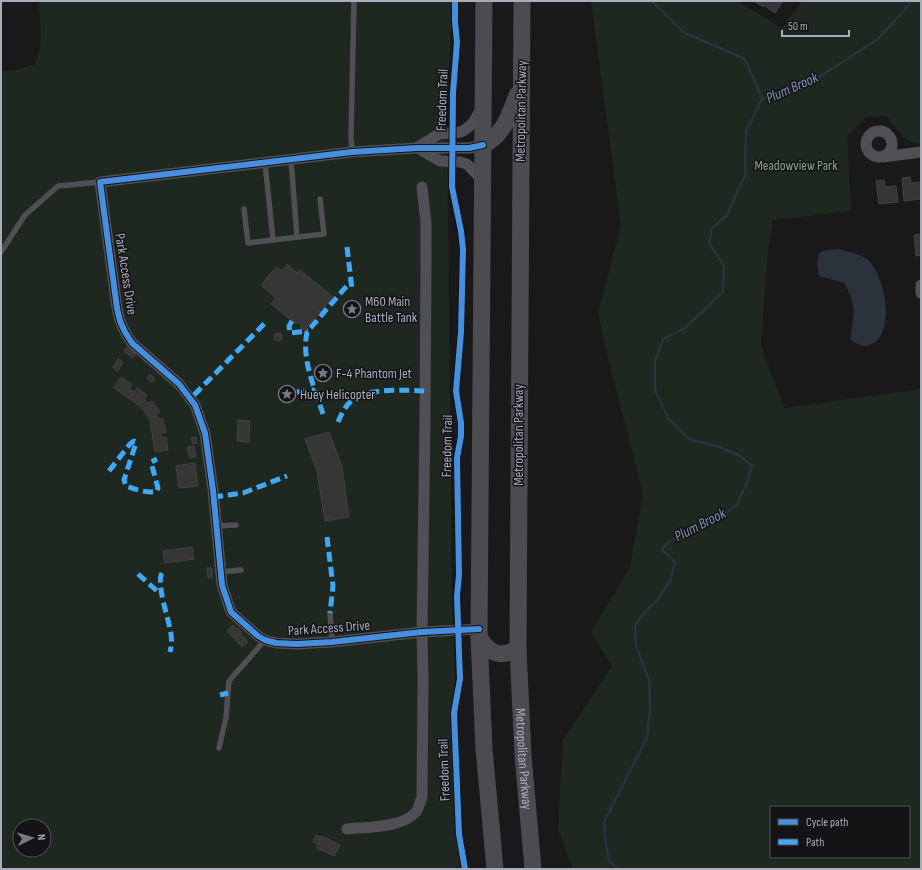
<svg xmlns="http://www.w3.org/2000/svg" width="922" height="870" font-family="'Sofia Sans Condensed',sans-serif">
	<rect width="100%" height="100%" fill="#191919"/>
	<!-- green -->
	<g fill="#1f2721" fill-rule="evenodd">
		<path d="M38,1H452L447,114L452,596L455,680L452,745L460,869H1V71L15,70L35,64C44,43 40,23 38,1ZM20,826H44V850H20Z"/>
		<path d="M591,1H737L782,28L802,1H921V143C905,145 895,126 886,116L866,117L847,137L851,211L773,220L768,252L761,346L784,408L921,389V869H573L558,830L563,740L612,666L591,632L630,567L643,494L606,350L598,313L621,225ZM771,807H909V857H771Z"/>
	</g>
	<!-- water -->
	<path fill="#2b323c" d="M839,249C848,252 861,254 868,260C885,275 896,331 872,344C864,348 857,345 850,339L854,313L851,296L844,283L819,276L817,265L819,253L825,250Z"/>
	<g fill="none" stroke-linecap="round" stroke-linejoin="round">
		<!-- stream -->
		<g stroke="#2b323c" stroke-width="2.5">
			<polyline points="652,1 683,32 745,59 762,99"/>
			<polyline points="618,869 609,861 606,844 604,822 647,738 650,707 649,680 636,646 635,626 642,615 658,599 670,581 675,562 662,550 668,542 683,534 713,522 737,505 747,482 752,466 739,455 719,447 689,439 669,419 655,390 655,361 663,339 685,328 723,292 724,266 709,243 712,228 727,215 745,175 746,132 762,99 819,77 878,39 909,5 910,1"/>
		</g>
	</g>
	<!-- building -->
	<g fill="#363637" stroke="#424245">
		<polygon points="754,1 783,1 775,13 764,5 763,7"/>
		<polygon points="910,177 911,183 921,182 921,199 904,201 902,178"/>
		<polygon points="884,180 885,187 896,186 898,202 879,204 876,181"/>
		<polygon points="921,234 921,255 916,256 914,235"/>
		<polygon points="287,264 297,273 300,270 333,297 320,313 318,311 318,314 305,329 301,330 301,325 298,322 296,324 271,304 276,298 261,285 276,267 282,271"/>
		<circle cx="278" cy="337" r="4"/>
		<polygon points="126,347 136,354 133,358 124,351"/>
		<polygon points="118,359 123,362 118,371 113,368"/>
		<polygon points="150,374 155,379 152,382 147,378"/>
		<polygon points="121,377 132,384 129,388 133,392 137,388 147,395 144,399 148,403 152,401 160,411 156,414 158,419 163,419 166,432 161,433 161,438 166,437 168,450 155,452 150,420 141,407 114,388"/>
		<polygon points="238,420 250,421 249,442 237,441"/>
		<polygon points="329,432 342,467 349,517 325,521 317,471 305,439"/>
		<polygon points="196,437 197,443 193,444 191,438"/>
		<polygon points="194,446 196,457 190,458 187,447"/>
		<polygon points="195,463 198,486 179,488 176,466"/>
		<polygon points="192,547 194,559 165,563 163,551"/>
		<polygon points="207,568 212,568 212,578 208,578"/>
		<polygon points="233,625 236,629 238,628 241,632 240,633 248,642 242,647 227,631"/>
		<polygon points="316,835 321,837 317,844 313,842"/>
		<polygon points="322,836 340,845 334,856 317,848"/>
	</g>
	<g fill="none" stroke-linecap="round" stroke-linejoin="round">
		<!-- service -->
		<g stroke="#4f4f54" stroke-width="5.5">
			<polyline points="352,152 351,136 354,1"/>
			<polyline points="291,160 297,237"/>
			<polyline points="265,163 273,240"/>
			<polyline points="244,209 248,243 324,234 320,199"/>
			<polyline points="1,252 25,215 58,186 100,182"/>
			<polyline points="216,526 236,525"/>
			<polyline points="221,572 241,570"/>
			<polyline points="330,613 332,642"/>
			<polyline points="219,748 226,718 229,681 265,640"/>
		</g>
		<!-- minor -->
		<g stroke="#4f4f54" stroke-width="11">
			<circle cx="879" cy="144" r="13"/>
			<polyline points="418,147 439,134 461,132 466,129 473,123 482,107"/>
			<polyline points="418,148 440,161 460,162 467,164 483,181"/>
			<polyline points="883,157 921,152"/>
			<polyline points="921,285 921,293"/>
			<polyline points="479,629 422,632 332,642 297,644 276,643 265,640 258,636 231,612 222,585 213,490 205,433 195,405 179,384 132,343 125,332 120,321 117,308 100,182 352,152 417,148 469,148 483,145"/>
			<path d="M347,829C367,827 402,828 416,812C419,808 420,802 422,797L423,679L422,632L425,418L426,265V223L422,187"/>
		</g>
		<!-- primary -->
		<g stroke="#4c4c50" stroke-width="17">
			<polyline points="484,1 479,637 484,749 495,869"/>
			<path id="s1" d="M522,1L518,649L523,755L533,869"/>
			<path d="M483,145C503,136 510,114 517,95"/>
			<path d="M479,637C489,654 500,658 518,649"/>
		</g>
		<!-- quiet -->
		<g stroke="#3fa9f5" stroke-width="5" stroke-dasharray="10 5" stroke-linecap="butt">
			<polyline points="347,247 352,289"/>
			<polyline points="292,321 289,326 290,333 308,331"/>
			<polyline points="297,392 315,390"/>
			<polyline points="194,395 265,323"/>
			<path d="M323,414C315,389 301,359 307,332L351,281"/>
			<path d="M338,422C342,413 346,404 354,399C367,388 408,390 425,391"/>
			<path d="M109,471L130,444L134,441L136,443L124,480L126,486C135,489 147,494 157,491L158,488L151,462L157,459"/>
			<polyline points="213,497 243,493 287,476"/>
			<polyline points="327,537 333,586 330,613"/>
			<path d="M162,573C156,583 168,617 170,629C172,637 172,644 170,652"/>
			<polyline points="138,574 157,591 161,591"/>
			<polyline points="220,695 228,693"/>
		</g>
		<defs>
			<g id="cycleway">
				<polyline points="455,1 455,22 457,42 453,93 452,187 461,231 463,249 461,332 456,391 461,423 461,436 457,458 459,575 457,596 460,679 454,713 459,834 465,869"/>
				<polyline points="479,629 422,632 332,642 297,644 276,643 265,640 258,636 231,612 222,585 213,490 205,433 195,405 179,384 132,343 125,332 120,321 117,308 100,182 352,152 417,148 469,148 483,145"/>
			</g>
		</defs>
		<!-- cycleway casing -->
		<use href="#cycleway" stroke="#141316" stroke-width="8"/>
		<!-- cycleway -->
		<use href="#cycleway" stroke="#468fdf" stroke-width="6"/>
	</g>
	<!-- icons -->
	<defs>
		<symbol id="sight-ring" viewBox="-11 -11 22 22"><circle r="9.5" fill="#141316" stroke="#777982" stroke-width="1.5"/><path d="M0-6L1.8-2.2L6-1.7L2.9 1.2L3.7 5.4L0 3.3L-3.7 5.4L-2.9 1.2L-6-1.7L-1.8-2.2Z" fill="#777982"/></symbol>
	</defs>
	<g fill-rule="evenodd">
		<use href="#sight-ring" x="342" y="299" width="20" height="20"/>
		<use href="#sight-ring" x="313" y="363" width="20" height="20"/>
		<use href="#sight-ring" x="277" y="384" width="20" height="20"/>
	</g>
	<g text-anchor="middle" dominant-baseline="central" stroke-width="3" stroke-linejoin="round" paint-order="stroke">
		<!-- street labels -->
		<g font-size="14" fill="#aaacbb" stroke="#141316">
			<text transform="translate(442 100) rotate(-88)">Freedom Trail</text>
			<text transform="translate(521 111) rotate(-89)">Metropolitan Parkway</text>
			<text transform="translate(126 274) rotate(81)">Park Access Drive</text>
			<text transform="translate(518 435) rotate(-90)">Metropolitan Parkway</text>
			<text transform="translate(447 446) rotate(-89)">Freedom Trail</text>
			<text transform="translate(329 628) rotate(-4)">Park Access Drive</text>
			<text stroke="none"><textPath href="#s1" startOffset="758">Metropolitan Parkway</textPath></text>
			<text transform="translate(444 770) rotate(-92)">Freedom Trail</text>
		</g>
		<!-- park labels -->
		<g font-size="14" fill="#81a689" stroke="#141316">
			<text x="796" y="165">Meadowview Park</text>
		</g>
		<!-- poi labels -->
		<g font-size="14" fill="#aaacbb" stroke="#141316" text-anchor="start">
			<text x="365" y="301">M60 Main<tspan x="365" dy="16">Battle Tank</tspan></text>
			<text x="336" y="373">F-4 Phantom Jet</text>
			<text x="300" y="394">Huey Helicopter</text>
		</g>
		<!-- water labels -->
		<g font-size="15" font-style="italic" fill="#8094b6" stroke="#141316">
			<text transform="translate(792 88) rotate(-24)">Plum Brook</text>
			<text transform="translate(700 525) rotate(-27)">Plum Brook</text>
		</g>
	</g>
	<!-- border -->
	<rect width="922" height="870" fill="none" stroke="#aaacbb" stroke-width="4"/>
	<!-- legend -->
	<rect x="770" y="806" width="140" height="52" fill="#141316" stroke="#505058"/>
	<rect x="778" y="819" width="20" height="6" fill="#468fdf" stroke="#505058"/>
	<text x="806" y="826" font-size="12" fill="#aaacbb">Cycle path</text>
	<rect x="778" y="839" width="20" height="6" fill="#3fa9f5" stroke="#505058"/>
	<text x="806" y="846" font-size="12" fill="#aaacbb">Path</text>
	<!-- north arrow -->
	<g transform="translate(32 838) rotate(85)"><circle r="19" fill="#141316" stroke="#505058"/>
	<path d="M0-3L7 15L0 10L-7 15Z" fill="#777982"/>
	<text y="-6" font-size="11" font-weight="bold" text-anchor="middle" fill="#aaacbb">N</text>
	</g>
	<!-- scale -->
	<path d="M782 30v6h67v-6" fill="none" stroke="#aaacbb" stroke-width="2"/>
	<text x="788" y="30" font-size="12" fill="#aaacbb" stroke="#141316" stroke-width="3" paint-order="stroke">50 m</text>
</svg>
